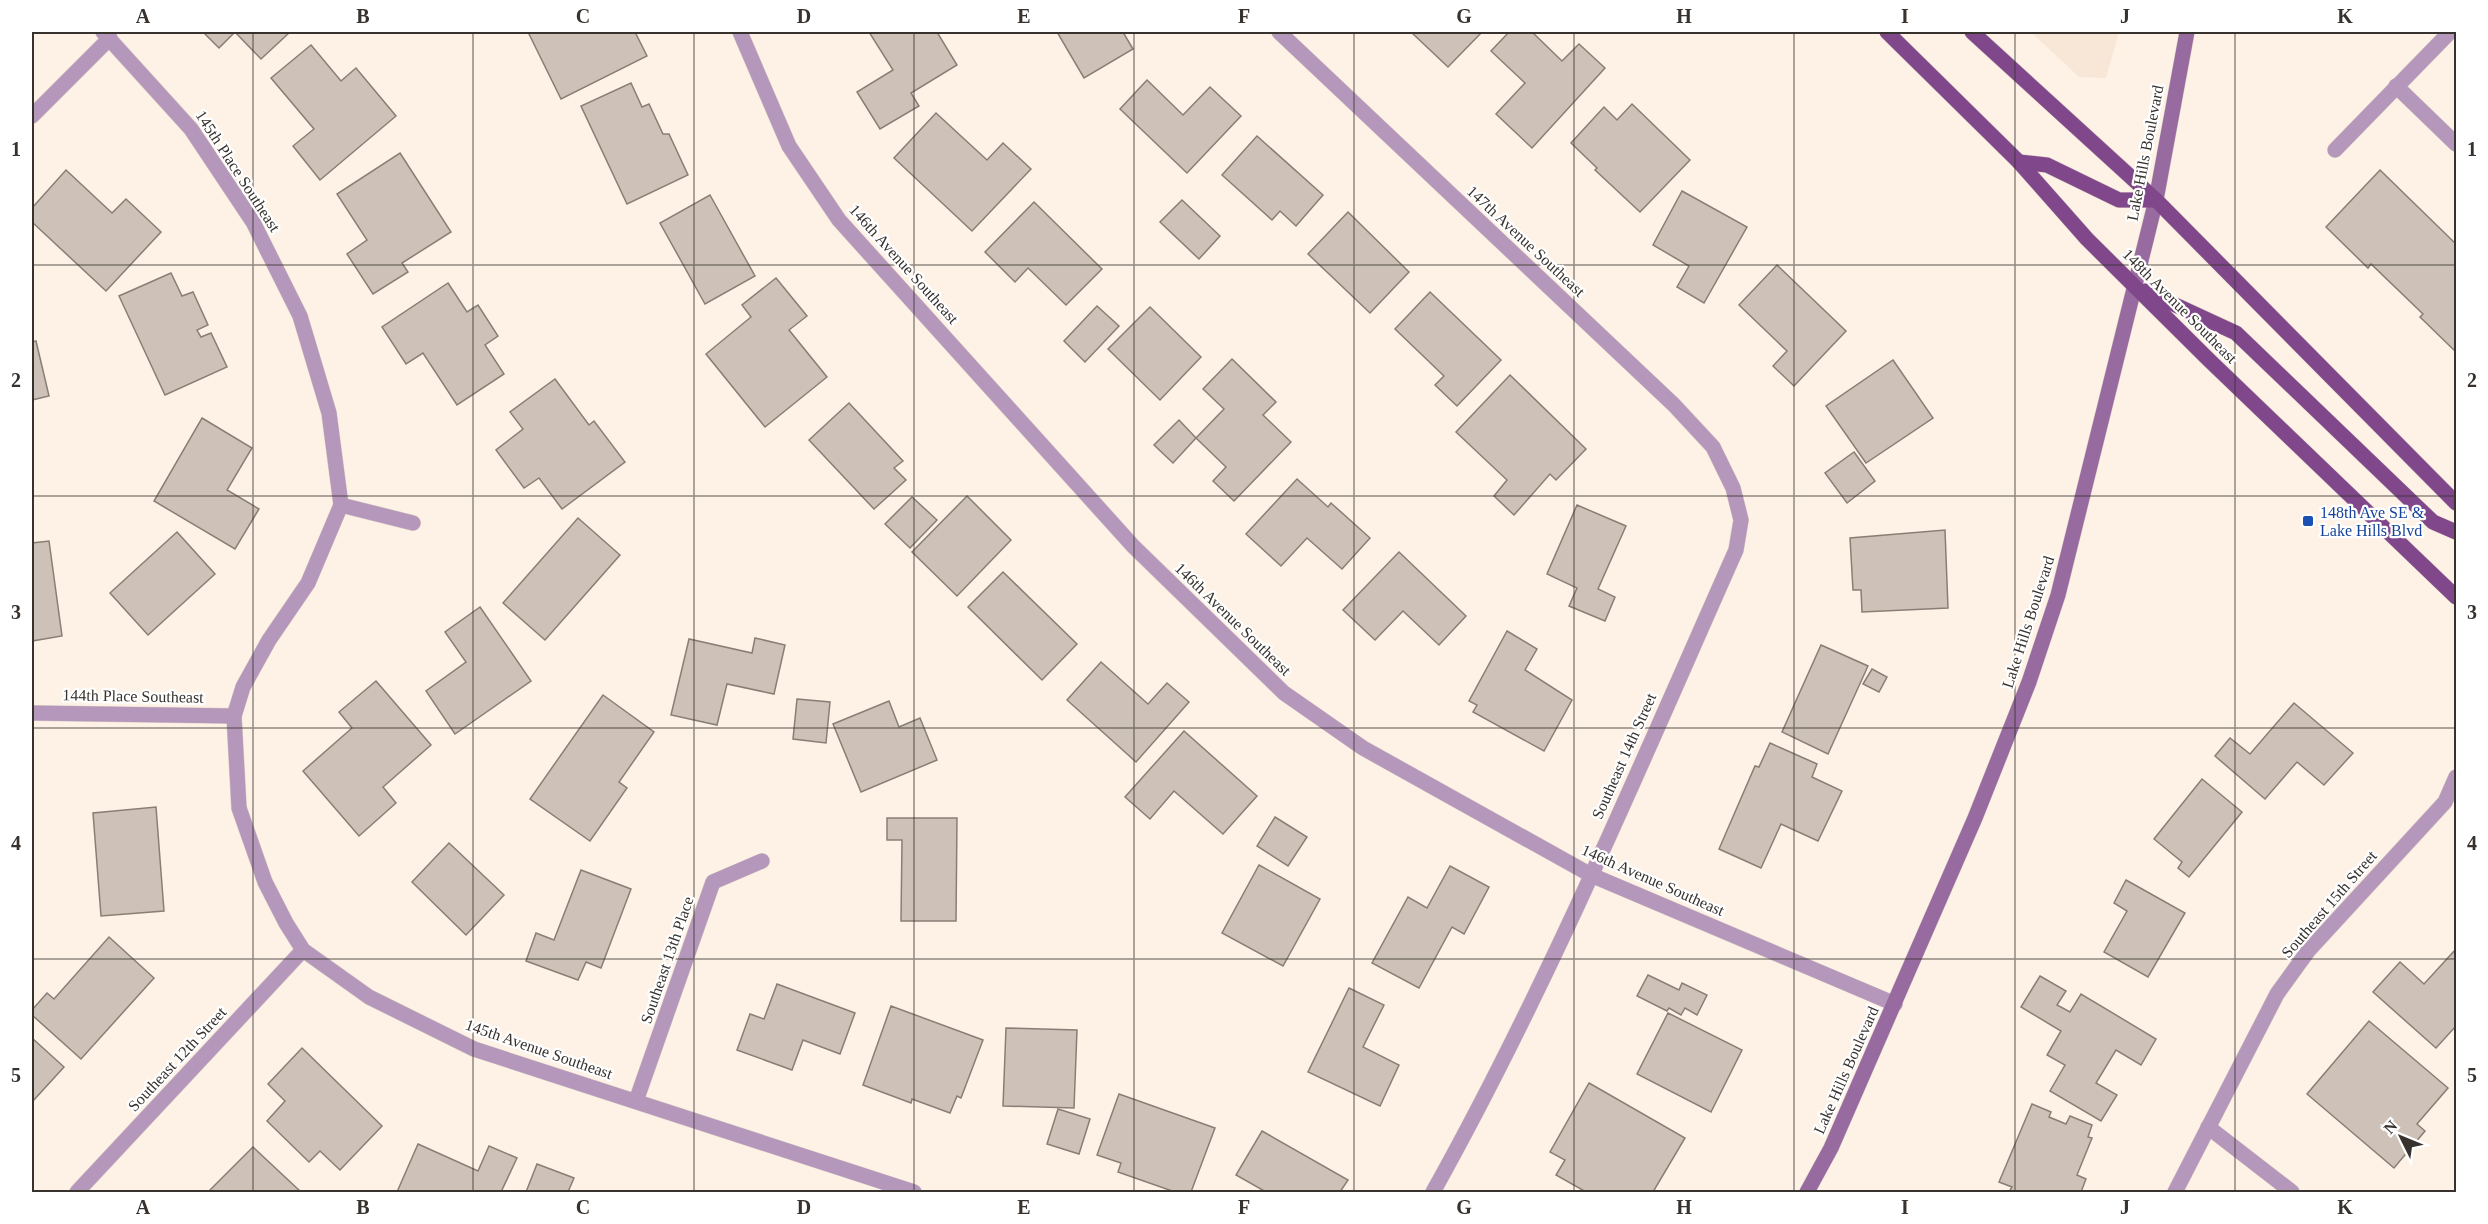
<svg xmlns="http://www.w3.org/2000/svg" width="2488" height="1224" font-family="'Times New Roman',serif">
	<rect width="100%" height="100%" fill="#fef2e7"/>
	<!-- built -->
	<polygon fill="#f8e6d6" points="2031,32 2119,32 2106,78 2079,77"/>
	<!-- building -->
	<g fill="#cec2b8" stroke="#897e75" stroke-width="1.5">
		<polygon points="203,32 290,32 261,59 235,32 219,48"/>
		<polygon points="528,32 635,32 647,56 561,99"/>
		<polygon points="869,32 937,32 957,65 911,93 919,106 880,129 857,92 893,70"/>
		<polygon points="1057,32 1123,32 1133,49 1084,78"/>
		<polygon points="1411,32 1482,32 1448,67"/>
		<polygon points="1509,32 1532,32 1562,61 1579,44 1605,68 1532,148 1496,114 1525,83 1491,51"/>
		<polygon points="311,45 341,81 356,68 396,116 320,180 293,146 314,129 271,78"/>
		<polygon points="1147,80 1183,115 1210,87 1241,116 1187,173 1120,109"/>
		<polygon points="631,83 642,107 649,104 663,134 669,134 688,175 627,204 581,106"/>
		<polygon points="1632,104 1690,160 1640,212 1595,170 1597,168 1571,143 1604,107 1617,120"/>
		<polygon points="936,113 987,160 1003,143 1031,169 972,231 894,158"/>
		<polygon points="1257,136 1323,195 1296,226 1280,211 1272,220 1222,175"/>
		<polygon points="400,153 451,232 402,263 408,272 373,294 347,254 367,240 337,194"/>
		<polygon points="66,170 112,213 126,199 161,232 106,291 32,222 32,208"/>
		<polygon points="2380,170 2456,244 2456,352 2420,317 2423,314 2371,264 2368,268 2326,227"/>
		<polygon points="1682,191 1747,227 1704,303 1677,287 1689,266 1653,245"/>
		<polygon points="710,195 755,276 705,304 660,223"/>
		<polygon points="1182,200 1220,236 1199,259 1160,222"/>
		<polygon points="1034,202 1102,269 1066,305 1028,268 1015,282 985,252"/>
		<polygon points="1348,212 1409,272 1370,313 1308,254"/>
		<polygon points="1777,265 1846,331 1794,386 1773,366 1787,351 1739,305"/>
		<polygon points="171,273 182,296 193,292 208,325 197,330 201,337 211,333 227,367 165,395 119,296"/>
		<polygon points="776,278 807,316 789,330 827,377 765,427 706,354 751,317 742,305"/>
		<polygon points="448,283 467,312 478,305 498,336 485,345 504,374 457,405 423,353 406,364 382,327"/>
		<polygon points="1430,292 1501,360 1457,406 1435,385 1444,376 1395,329"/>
		<polygon points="1097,306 1119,326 1085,362 1064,341"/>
		<polygon points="1150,307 1201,357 1160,400 1108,349"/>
		<polygon points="36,341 49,396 32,400 32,342"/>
		<polygon points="1232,359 1276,402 1263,415 1291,442 1234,501 1213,481 1226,467 1196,438 1224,409 1203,389"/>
		<polygon points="1893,360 1933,418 1866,463 1826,406"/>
		<polygon points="1510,375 1586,449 1556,480 1550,474 1514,515 1494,496 1507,480 1456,432"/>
		<polygon points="555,379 589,425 594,421 625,462 562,509 539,478 524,488 496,450 523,429 510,412"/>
		<polygon points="849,403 903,461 894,468 906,480 874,509 809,440"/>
		<polygon points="202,418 252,448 227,490 259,509 235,549 154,501"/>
		<polygon points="1179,420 1196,438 1173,463 1154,445"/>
		<polygon points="1854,452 1875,481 1847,503 1825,473"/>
		<polygon points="1297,479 1328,507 1331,503 1370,538 1342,569 1307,538 1281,566 1246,534"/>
		<polygon points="967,496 1011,540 957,596 912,552"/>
		<polygon points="912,497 937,520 910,548 885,524"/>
		<polygon points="1577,505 1626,526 1598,589 1615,597 1605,621 1569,606 1577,588 1547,574"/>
		<polygon points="578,518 620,555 545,640 503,603"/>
		<polygon points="1945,530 1948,608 1862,612 1861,590 1853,590 1850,538"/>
		<polygon points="177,532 215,574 148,635 110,593"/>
		<polygon points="49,541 62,636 32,641 32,543"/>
		<polygon points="1399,552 1466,616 1439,645 1403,611 1375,640 1343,610"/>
		<polygon points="1003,572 1077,644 1042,680 968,607"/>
		<polygon points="480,607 531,681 455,734 426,691 466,662 445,632"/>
		<polygon points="1507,631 1537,649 1525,670 1572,700 1544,751 1473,712 1477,705 1469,701"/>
		<polygon points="755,638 785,645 774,694 727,684 717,725 671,715 689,639 752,653"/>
		<polygon points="1821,645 1868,666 1828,754 1782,732"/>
		<polygon points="1101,662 1148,704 1167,683 1189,702 1136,762 1067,700"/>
		<polygon points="1872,669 1887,677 1879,692 1863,684"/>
		<polygon points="376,681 431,745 383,787 396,803 359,836 303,771 352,728 339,712"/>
		<polygon points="603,695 654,732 619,782 627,788 590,841 530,799"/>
		<polygon points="797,699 830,702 826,743 793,739"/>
		<polygon points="889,701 899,727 920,718 937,760 861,792 833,724"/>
		<polygon points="2294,703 2353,753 2324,785 2297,762 2265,799 2215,756 2230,738 2250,754"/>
		<polygon points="1184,731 1257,796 1223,834 1174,791 1150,819 1125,797"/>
		<polygon points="1770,743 1817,764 1812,777 1842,791 1818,841 1781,824 1761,868 1719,849 1755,766 1759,767"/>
		<polygon points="2202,779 2242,812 2189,877 2178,868 2182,862 2154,839"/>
		<polygon points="156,807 164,911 101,916 93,813"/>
		<polygon points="1275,817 1307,837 1288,866 1257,846"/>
		<polygon points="887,818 957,818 956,921 901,921 902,840 887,840"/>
		<polygon points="449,843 504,895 466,935 412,882"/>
		<polygon points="1259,865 1320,899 1283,966 1222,933"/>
		<polygon points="1450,866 1489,887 1464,934 1452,927 1419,988 1372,963 1408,897 1427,908"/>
		<polygon points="581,870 631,889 601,968 586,962 578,980 526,961 536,933 554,940"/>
		<polygon points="2126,880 2185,913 2148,977 2104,952 2127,911 2114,903"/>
		<polygon points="109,937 154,978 81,1059 32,1015 32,1010 47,993 54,999"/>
		<polygon points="2456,949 2456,1026 2436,1048 2373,992 2400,962 2424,984"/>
		<polygon points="1648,975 1679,990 1682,983 1707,995 1697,1015 1685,1008 1681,1015 1669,1008 1667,1011 1637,996"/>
		<polygon points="2040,976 2066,991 2057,1005 2070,1012 2081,994 2156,1039 2141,1065 2116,1050 2096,1083 2117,1095 2101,1121 2050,1091 2065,1065 2047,1055 2061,1031 2021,1007"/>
		<polygon points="777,984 855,1013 840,1054 803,1040 792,1070 737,1050 750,1014 764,1019"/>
		<polygon points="1349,988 1384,1005 1363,1047 1399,1065 1380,1106 1308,1072"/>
		<polygon points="891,1006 983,1040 961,1098 957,1096 950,1113 912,1099 911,1103 863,1085"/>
		<polygon points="1668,1013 1742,1050 1711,1112 1637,1074"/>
		<polygon points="2369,1021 2448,1088 2417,1124 2425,1131 2394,1168 2307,1094"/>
		<polygon points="1006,1028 1077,1030 1074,1108 1003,1106"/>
		<polygon points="32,1038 64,1067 32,1102"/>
		<polygon points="302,1048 382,1126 340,1170 320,1151 309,1162 267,1121 285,1101 268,1084"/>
		<polygon points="1589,1083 1685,1138 1653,1192 1586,1192 1556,1175 1565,1160 1550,1152"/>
		<polygon points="1119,1094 1215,1128 1191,1192 1175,1192 1118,1172 1121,1163 1097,1155"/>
		<polygon points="2032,1104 2051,1112 2049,1117 2066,1124 2070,1116 2092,1125 2088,1137 2092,1138 2077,1175 2086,1179 2081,1192 2009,1192 2012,1187 1999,1182"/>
		<polygon points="1058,1109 1090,1119 1079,1154 1047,1144"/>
		<polygon points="1262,1131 1348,1180 1340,1192 1266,1192 1236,1175"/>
		<polygon points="418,1144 478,1171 489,1146 517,1158 501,1192 397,1192"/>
		<polygon points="253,1147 301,1192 208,1192"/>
		<polygon points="537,1164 574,1178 568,1192 526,1192"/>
	</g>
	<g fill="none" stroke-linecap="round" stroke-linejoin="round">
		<defs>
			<polyline id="lane" points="2396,86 2456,144"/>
			<g id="street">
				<polyline points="103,32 191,129 253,222 300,316 329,413 341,505 308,583 269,640 243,687 234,716 239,808 265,882 286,923 303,950 369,997 474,1049 914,1192"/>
				<polyline points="740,32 789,146 839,220 1133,546 1284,693 1363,748 1591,875 1895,1004"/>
				<path d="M1279,32L1674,405L1713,447L1733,488L1741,520L1736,550C1640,766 1548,986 1433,1192"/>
				<polyline points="32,116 110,38"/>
				<polyline points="2335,150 2450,32"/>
				<polyline points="341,505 413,523"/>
				<polyline points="32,713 234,716"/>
				<polyline points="636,1101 713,882 762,861"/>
				<polyline points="2208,1127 2292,1192"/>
				<polyline points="77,1192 303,950"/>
				<polyline points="2175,1192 2277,994 2308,951 2445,802 2456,777"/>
			</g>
			<polyline id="secondary" points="1807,1192 1831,1148 1975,818 2029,682 2058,595 2156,200 2187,32"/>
			<g id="primary">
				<polyline points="1887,32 2019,162 2087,239 2208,359 2456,597"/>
				<polyline points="1972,32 2156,200 2456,503"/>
				<polyline points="2019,162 2047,165 2119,200 2156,200"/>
				<polyline points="2145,291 2236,333 2433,522 2456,532"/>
			</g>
		</defs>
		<!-- lane casing -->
		<use href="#lane" stroke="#dacfc6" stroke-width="16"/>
		<!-- street casing -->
		<use href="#street" stroke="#dacfc6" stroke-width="16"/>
		<!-- secondary casing -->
		<use href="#secondary" stroke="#dacfc6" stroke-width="16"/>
		<!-- primary casing -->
		<use href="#primary" stroke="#dacfc6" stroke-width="16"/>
		<!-- lane -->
		<use href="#lane" stroke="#b697bc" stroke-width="15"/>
		<!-- street -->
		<use href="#street" stroke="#b697bc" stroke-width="15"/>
		<!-- secondary -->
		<use href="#secondary" stroke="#976aa0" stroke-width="15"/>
		<!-- primary -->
		<use href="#primary" stroke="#80488b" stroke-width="15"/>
	</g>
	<!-- grid -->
	<path fill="none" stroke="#37322e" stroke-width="1.5" stroke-opacity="0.55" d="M253,32V1192M473,32V1192M694,32V1192M914,32V1192M1134,32V1192M1354,32V1192M1574,32V1192M1794,32V1192M2015,32V1192M2235,32V1192M32,265H2456M32,496H2456M32,728H2456M32,959H2456"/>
	<!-- markers -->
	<rect fill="#1a4fb4" stroke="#fff" stroke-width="2" x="2302" y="515" width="12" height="12" rx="3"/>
	<g text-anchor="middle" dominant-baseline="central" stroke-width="4.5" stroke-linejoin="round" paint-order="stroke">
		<!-- street labels -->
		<g font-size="16" fill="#37322e" stroke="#fff">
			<text transform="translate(2145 153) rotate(-79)">Lake Hills Boulevard</text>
			<text transform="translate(238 171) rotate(57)">145th Place Southeast</text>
			<text transform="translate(1526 241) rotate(43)">147th Avenue Southeast</text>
			<text transform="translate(904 264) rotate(48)">146th Avenue Southeast</text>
			<text transform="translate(2180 306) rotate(45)">148th Avenue Southeast</text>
			<text transform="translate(1233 619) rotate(44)">146th Avenue Southeast</text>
			<text transform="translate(2028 622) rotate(-72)">Lake Hills Boulevard</text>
			<text transform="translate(133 696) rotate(1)">144th Place Southeast</text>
			<text transform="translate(1624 756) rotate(-66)">Southeast 14th Street</text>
			<text transform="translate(1653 880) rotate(24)">146th Avenue Southeast</text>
			<text transform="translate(2329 904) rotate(-49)">Southeast 15th Street</text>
			<text transform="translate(667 960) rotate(-71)">Southeast 13th Place</text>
			<text transform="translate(539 1049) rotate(19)">145th Avenue Southeast</text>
			<text transform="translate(177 1059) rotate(-47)">Southeast 12th Street</text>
			<text transform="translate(1846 1070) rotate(-66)">Lake Hills Boulevard</text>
		</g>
		<!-- transit labels -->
		<g font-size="16" fill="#164399" stroke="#fff" text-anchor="start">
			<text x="2320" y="512">148th Ave SE &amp;<tspan x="2320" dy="18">Lake Hills Blvd</tspan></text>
		</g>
	</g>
	<!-- border -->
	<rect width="2488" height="1224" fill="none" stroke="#ffffff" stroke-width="66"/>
	<!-- north arrow -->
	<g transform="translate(2401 1137) rotate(313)" stroke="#ffffff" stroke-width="4.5" paint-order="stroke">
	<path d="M0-4.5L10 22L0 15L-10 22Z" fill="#37322e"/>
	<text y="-9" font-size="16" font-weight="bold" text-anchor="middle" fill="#37322e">N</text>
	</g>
	<rect x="33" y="33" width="2422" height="1158" fill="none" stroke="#37322e" stroke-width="2"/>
	<g font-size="20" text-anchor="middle" font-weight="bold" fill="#37322e">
		<text x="143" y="23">A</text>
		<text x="363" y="23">B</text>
		<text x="583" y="23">C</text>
		<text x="804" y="23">D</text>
		<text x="1024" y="23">E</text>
		<text x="1244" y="23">F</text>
		<text x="1464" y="23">G</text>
		<text x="1684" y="23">H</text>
		<text x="1905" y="23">I</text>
		<text x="2125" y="23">J</text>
		<text x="2345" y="23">K</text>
		<text x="16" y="156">1</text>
		<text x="2472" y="156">1</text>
		<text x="16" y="387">2</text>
		<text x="2472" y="387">2</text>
		<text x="16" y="619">3</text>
		<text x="2472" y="619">3</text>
		<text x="16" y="850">4</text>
		<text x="2472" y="850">4</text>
		<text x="16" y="1082">5</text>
		<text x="2472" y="1082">5</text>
		<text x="143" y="1214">A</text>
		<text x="363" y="1214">B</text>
		<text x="583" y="1214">C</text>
		<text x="804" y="1214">D</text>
		<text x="1024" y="1214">E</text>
		<text x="1244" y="1214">F</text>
		<text x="1464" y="1214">G</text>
		<text x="1684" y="1214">H</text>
		<text x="1905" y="1214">I</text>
		<text x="2125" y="1214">J</text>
		<text x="2345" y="1214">K</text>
	</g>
</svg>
